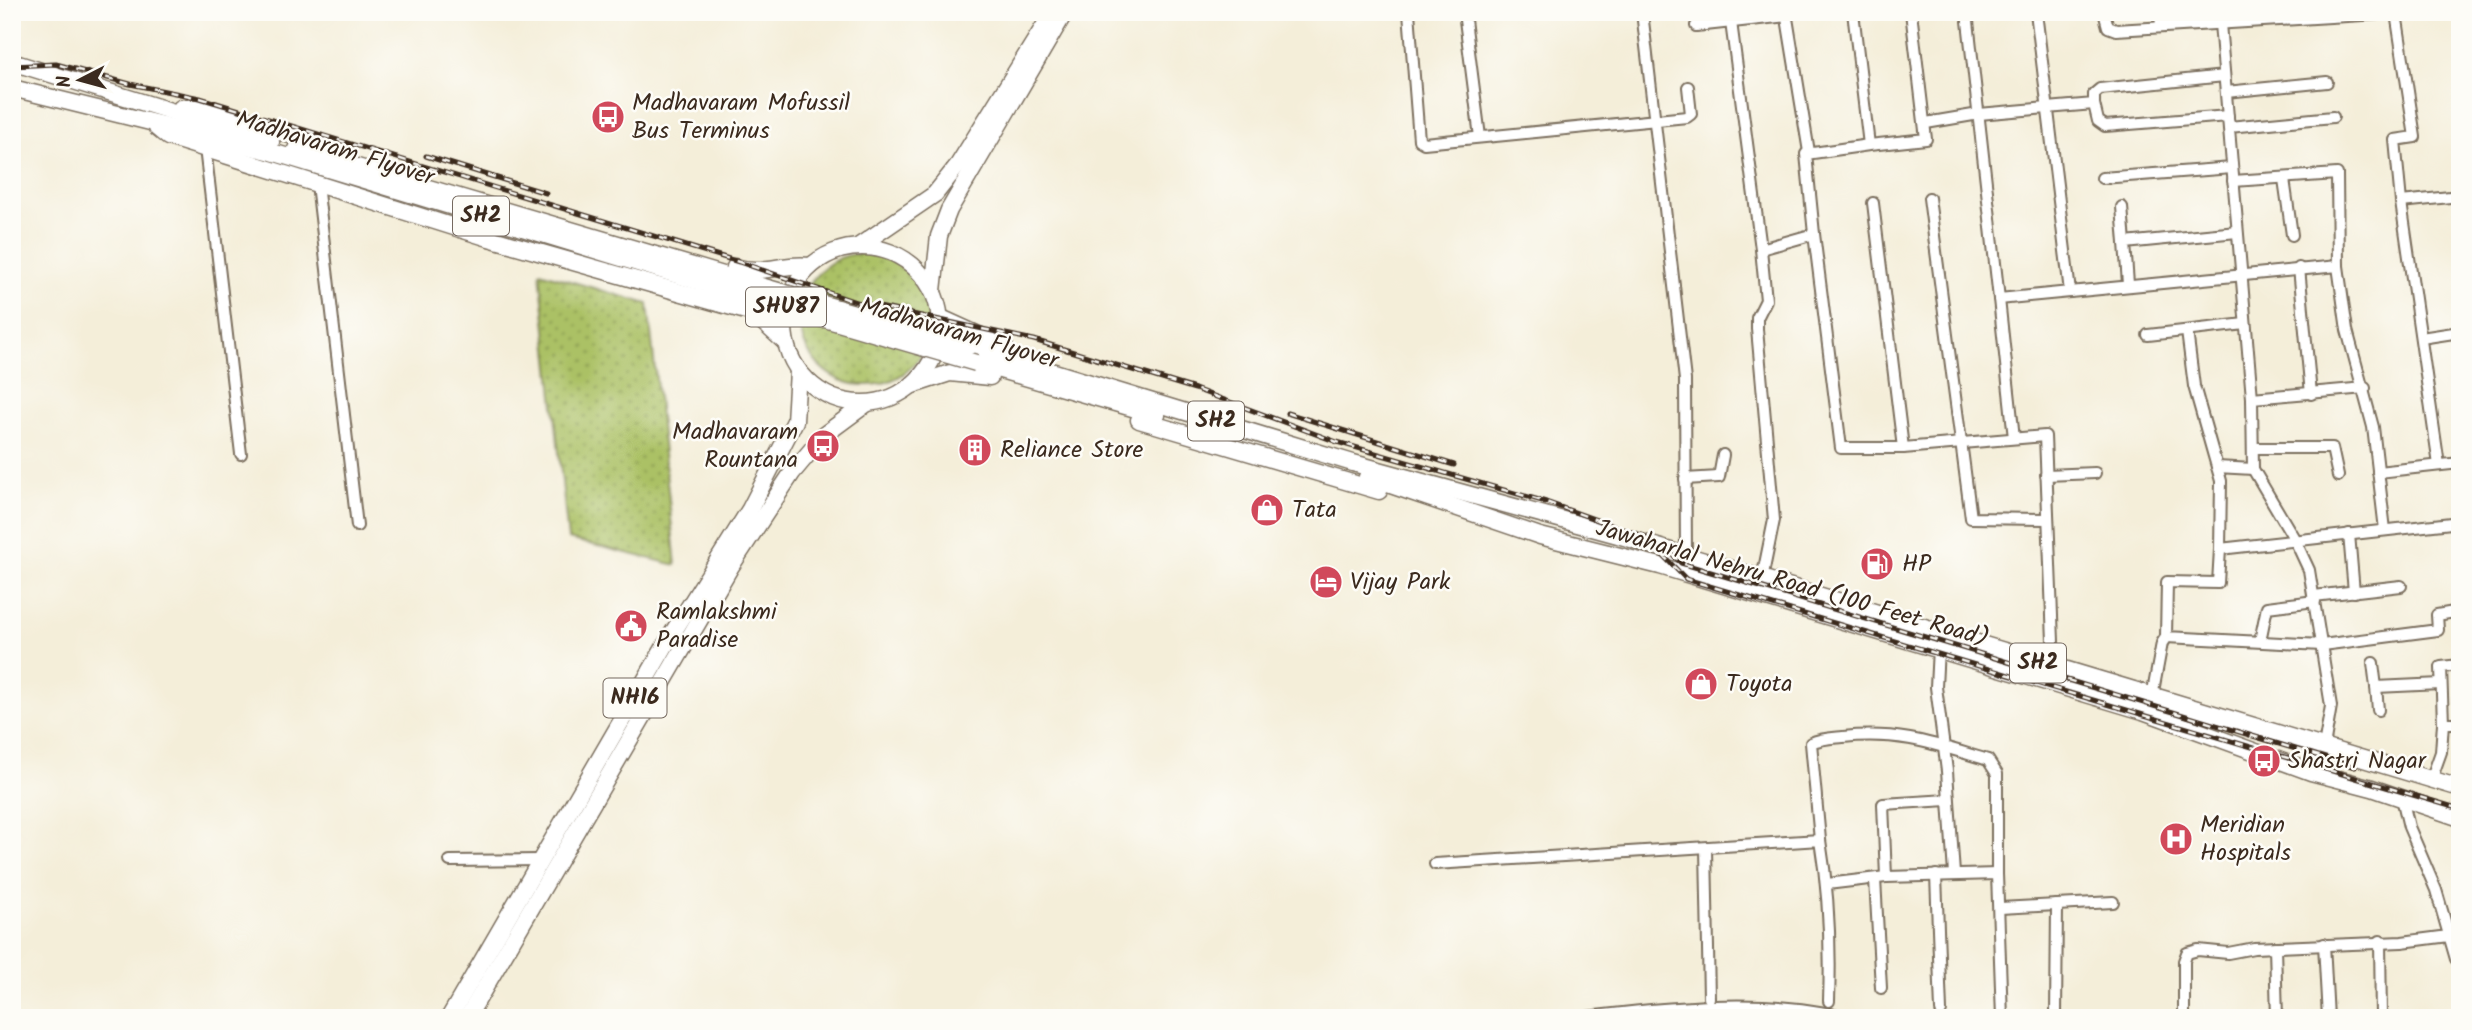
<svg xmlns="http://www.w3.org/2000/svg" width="2472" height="1030" font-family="Kalam,sans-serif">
	<defs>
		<pattern id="grass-dots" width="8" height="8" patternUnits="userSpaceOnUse" patternTransform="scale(1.75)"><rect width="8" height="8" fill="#abc165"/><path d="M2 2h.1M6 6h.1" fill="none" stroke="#8c9d53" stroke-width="1.8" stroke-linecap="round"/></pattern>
	</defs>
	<rect width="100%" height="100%" fill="#fdfcf7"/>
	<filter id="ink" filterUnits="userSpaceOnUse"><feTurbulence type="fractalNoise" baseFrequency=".0143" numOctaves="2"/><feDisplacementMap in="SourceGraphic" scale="14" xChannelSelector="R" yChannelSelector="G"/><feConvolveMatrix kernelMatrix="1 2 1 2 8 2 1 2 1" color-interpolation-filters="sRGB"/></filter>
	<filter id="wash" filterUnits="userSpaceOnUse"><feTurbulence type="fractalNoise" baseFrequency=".00686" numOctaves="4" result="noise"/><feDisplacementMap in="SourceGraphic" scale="28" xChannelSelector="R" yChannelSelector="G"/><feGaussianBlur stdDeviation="1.57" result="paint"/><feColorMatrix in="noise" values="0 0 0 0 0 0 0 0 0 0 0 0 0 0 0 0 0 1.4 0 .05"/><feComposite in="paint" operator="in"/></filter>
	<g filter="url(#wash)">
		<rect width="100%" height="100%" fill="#f4eed9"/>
		<!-- grass -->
		<g fill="url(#grass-dots)" stroke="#737642" stroke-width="2">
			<circle cx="866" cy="319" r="66"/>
			<polygon points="540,272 648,304 676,565 568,539"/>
		</g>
	</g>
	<g filter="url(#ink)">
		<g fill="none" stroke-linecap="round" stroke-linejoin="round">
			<defs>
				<g id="minor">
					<polyline points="1409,12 1419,140 1424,143 1687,117 1691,114 1688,87"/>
					<polyline points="1464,12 1480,137"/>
					<polyline points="1642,12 1685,380 1686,556"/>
					<polyline points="1786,12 1809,152"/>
					<polyline points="1853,12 1869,145 1926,139 1911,12"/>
					<polyline points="1967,12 1999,299 2070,292"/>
					<polyline points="2036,12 2070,292 2338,266 2347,330 2373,427 2385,530"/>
					<polyline points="2104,12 2108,27 2116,30 2396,13 2415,137 2395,140 2401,202 2460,196"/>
					<polyline points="2160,12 2161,27"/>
					<polyline points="2219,12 2252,398 2253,469 2295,540 2309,570 2331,706 2324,747 2311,772"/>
					<polyline points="1731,22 1761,249"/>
					<polyline points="1696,26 1787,16"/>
					<polyline points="2226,92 2327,82"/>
					<polyline points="2094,104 2098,121 2105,126 2228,116"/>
					<polyline points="1926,123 1979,114 2094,104 2094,94 2100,89 2224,76"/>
					<polyline points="2229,127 2333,117"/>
					<polyline points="205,148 241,454"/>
					<polyline points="2102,178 2232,168"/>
					<polyline points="2284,179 2292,235"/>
					<polyline points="2233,181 2337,174 2338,266"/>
					<polyline points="317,184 357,526"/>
					<polyline points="1929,198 1971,518 2048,519"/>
					<polyline points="2401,202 2439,465"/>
					<polyline points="1873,203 1903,448"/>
					<polyline points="2122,207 2125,243"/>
					<polyline points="1814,234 1841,448 1903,448 2045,436 2054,667"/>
					<polyline points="2299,268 2311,394"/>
					<polyline points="2128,284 2125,243 2237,232"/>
					<polyline points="1999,299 2014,438"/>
					<polyline points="2187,331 2194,386 2221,481 2220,549 2460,522"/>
					<polyline points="2148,335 2245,324"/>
					<polyline points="2421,338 2460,332"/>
					<polyline points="2252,398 2365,388"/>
					<polyline points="2253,448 2332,448 2338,476"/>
					<polyline points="2217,467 2253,469"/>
					<polyline points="2378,472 2460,463"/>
					<polyline points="2046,475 2095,473"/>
					<polyline points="1685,479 1719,477 1723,455"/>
					<polyline points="2349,534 2354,592"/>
					<polyline points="2220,549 2218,583 2167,582 2166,637 2322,645 2438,630 2437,615 2460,611"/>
					<polyline points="1762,579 1774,520 1757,329 1757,318 1766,300 1761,249 1814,234 1806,154 1869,145"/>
					<polyline points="2314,596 2401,586"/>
					<polyline points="2260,641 2267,607 2315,601"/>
					<polyline points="1938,648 1936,687 1947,771 1954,874"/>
					<polyline points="2373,663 2376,687 2441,684"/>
					<polyline points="2376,687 2378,710"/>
					<polyline points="2152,697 2162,643 2166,637"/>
					<polyline points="2443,723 2441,667 2460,665"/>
					<polyline points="2431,780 2441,752 2443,723 2460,723"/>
					<polyline points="2402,798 2409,827 2436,890 2456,959"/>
					<path d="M1820,840L1811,743C1821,738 1832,738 1843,737C1900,731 1934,744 1988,760L1997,774V874"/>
					<polyline points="1706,848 1709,998"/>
					<polyline points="450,861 540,860"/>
					<path d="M1435,864L1820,840C1829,894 1831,946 1829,1001"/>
					<polyline points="1936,875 1941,1011"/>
					<polyline points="1886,877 1883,804 1948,800"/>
					<polyline points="1875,879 1881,988"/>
					<polyline points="1827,884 1886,877 1997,874 2002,1018"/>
					<polyline points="2000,908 2113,902"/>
					<polyline points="2380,941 2381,1018"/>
					<polyline points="2324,944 2328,1018"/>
					<polyline points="2275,947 2277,1018"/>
					<polyline points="2056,1017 2057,905"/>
					<path d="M1579,1018C1658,1008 1770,996 1846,1018"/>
					<polyline points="2184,1018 2184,961 2187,953 2198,950 2228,953 2254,948 2402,942 2449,936"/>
				</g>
				<g id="primary">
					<polyline points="12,62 271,142"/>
					<polyline points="12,88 272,152 773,304"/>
					<polyline points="181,108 205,108 331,148"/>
					<polyline points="157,128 168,137 489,238 753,313 786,343"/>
					<polyline points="296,149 764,287"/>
					<polyline points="859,246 935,194 958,165 1053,12"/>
					<circle cx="862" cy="325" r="78"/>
					<path d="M735,267C765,276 783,262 810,266"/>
					<polyline points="933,291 939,236 949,210 1065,12"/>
					<polyline points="941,318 1005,347"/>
					<polyline points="969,346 1353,463 1618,535 2460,788"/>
					<polyline points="976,363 1157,415"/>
					<polyline points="913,385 950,373 990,377"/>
					<polyline points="1139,420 1379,491"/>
					<polyline points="1367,477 1540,536 1660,566 2143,711 2311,772 2372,788 2460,818"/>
					<polyline points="449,1018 672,634 750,509 795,421 798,371"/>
					<polyline points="467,1018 731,566 792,473 824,435 866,404"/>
				</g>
			</defs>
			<!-- minor casing -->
			<use href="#minor" stroke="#7c6f5f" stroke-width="14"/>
			<!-- primary casing -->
			<use href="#primary" stroke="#7c6f5f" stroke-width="19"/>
			<!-- minor -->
			<use href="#minor" stroke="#fff" stroke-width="10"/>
			<!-- primary -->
			<use href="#primary" stroke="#fff" stroke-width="16"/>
			<defs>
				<g id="rail">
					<polyline points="12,66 56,64 130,84 200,98 739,262 856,302 1034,340 1195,389 1337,442 1546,502 1645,537 1686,579 2460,809"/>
					<polyline points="426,156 546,193"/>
					<polyline points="1287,413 1454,465"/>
					<polyline points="1672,554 1681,563 2355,767"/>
				</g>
			</defs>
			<!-- rail casing -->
			<use href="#rail" stroke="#3b2a1e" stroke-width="5"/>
			<!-- rail -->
			<use href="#rail" stroke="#fdfcf7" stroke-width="2.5" stroke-dasharray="8" stroke-linecap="butt"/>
			<defs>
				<g id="primary-bridge">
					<polyline points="764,287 969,346"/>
					<polyline points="773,304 976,363"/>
				</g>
			</defs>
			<!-- primary-bridge casing -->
			<use href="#primary-bridge" stroke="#7c6f5f" stroke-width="19" stroke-linecap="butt"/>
			<!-- primary-bridge -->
			<use href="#primary-bridge" stroke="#fff" stroke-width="16"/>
		</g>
	</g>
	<!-- icons -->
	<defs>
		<symbol id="bus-disc" viewBox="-11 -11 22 22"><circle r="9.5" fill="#d1495b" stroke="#fdfcf7"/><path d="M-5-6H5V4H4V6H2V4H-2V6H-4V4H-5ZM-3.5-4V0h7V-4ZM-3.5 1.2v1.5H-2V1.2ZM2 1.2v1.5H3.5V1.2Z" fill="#fff"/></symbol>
		<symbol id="building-disc" viewBox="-11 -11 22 22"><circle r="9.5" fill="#d1495b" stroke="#fdfcf7"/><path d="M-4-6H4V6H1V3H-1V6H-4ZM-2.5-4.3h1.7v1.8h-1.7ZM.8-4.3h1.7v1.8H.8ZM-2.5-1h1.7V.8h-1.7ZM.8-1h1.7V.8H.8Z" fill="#fff"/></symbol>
		<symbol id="shop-disc" viewBox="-11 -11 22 22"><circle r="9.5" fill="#d1495b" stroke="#fdfcf7"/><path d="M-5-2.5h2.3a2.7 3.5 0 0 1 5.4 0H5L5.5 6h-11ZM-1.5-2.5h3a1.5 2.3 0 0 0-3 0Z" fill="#fff"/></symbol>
		<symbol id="fuel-disc" viewBox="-11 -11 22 22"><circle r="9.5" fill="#d1495b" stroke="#fdfcf7"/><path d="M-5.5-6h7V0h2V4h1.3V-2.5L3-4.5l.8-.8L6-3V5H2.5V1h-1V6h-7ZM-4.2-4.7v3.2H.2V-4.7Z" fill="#fff"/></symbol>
		<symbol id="hotel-disc" viewBox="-11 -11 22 22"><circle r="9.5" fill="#d1495b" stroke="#fdfcf7"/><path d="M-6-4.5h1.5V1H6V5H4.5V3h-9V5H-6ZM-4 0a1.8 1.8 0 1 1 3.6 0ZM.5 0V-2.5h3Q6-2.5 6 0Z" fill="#fff"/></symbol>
		<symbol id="civic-disc" viewBox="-11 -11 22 22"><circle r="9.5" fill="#d1495b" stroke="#fdfcf7"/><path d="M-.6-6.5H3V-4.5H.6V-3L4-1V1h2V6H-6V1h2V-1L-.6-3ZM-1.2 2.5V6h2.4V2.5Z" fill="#fff"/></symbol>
		<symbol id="hospital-disc" viewBox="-11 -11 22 22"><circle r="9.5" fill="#d1495b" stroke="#fdfcf7"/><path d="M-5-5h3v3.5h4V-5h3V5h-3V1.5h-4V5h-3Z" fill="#fff"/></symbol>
	</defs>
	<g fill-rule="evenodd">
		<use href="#bus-disc" x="589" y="98" width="38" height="38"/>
		<use href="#bus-disc" x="804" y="427" width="38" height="38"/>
		<use href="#building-disc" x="956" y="431" width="38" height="38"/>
		<use href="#shop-disc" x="1248" y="491" width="38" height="38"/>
		<use href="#fuel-disc" x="1858" y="545" width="38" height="38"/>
		<use href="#hotel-disc" x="1307" y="563" width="38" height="38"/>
		<use href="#civic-disc" x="612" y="607" width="38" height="38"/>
		<use href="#shop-disc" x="1682" y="665" width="38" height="38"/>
		<use href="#bus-disc" x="2245" y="742" width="38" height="38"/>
		<use href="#hospital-disc" x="2157" y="820" width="38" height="38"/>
	</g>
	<g text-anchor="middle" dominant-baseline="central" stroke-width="5" stroke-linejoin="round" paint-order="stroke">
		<!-- shield labels -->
		<g fill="#fdfcf7" stroke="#75695f" stroke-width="2">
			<rect x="453" y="196.5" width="56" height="39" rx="5"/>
			<rect x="746" y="287.5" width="80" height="39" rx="5"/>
			<rect x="1188" y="401.5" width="56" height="39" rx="5"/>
			<rect x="2010" y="643.5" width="56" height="39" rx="5"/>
			<rect x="603.5" y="678.5" width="63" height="39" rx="5"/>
		</g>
		<g font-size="23" font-weight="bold" fill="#3b2a1e">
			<text x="481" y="216">SH2</text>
			<text x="786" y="307">SHU87</text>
			<text x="1216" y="421">SH2</text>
			<text x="2038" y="663">SH2</text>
			<text x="635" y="698">NH16</text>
		</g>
		<!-- poi labels -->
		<g font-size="24" fill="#3b2a1e" stroke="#fdfcf7" text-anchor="start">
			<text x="632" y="103">Madhavaram Mofussil<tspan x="632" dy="28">Bus Terminus</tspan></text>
			<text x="798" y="432" text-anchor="end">Madhavaram<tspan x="798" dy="28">Rountana</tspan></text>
			<text x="1000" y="450">Reliance Store</text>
			<text x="1292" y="510">Tata</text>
			<text x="1902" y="564">HP</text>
			<text x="1350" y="582">Vijay Park</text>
			<text x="656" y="612">Ramlakshmi<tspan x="656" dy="28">Paradise</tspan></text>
			<text x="1726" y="684">Toyota</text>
			<text x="2288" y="761">Shastri Nagar</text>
			<text x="2200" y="825">Meridian<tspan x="2200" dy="28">Hospitals</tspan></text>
		</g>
		<!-- street labels -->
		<g font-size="24" fill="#3b2a1e" stroke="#fdfcf7">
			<text transform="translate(335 149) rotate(17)">Madhavaram Flyover</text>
			<text transform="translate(959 334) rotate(16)">Madhavaram Flyover</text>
			<text transform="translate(1792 584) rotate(16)">Jawaharlal Nehru Road (100 Feet Road)</text>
		</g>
	</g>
	<!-- margin -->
	<rect width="2472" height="1030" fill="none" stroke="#fdfcf7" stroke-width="42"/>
	<!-- north arrow -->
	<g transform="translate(80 80) rotate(264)" stroke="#fdfcf7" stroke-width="5" paint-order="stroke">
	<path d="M0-5L12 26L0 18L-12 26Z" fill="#3b2a1e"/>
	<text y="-10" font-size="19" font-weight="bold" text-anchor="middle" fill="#3b2a1e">N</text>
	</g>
</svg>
